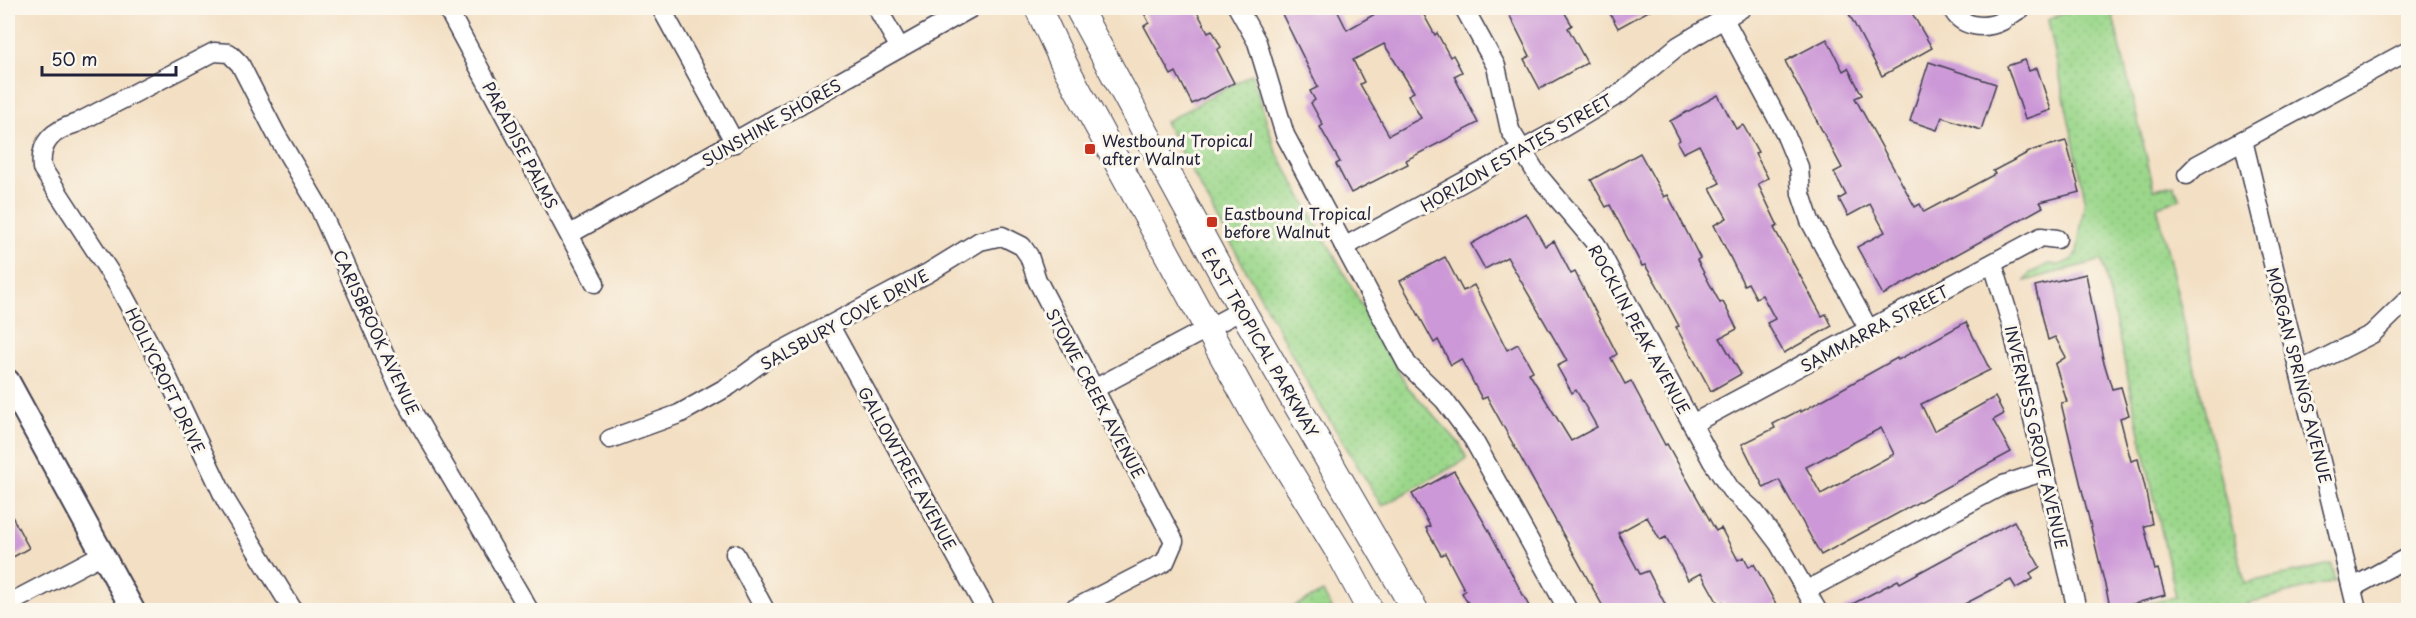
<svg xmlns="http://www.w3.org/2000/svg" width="2416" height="618" font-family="'Playpen Sans',sans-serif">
	<defs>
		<pattern id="green-dots" width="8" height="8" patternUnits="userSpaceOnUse" patternTransform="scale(1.5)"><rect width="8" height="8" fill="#9bd78b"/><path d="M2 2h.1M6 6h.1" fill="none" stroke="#85b879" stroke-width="1.8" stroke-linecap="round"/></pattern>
	</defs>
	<rect width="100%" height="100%" fill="#fbf7ec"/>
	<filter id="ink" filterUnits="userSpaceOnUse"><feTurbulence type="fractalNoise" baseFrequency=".0167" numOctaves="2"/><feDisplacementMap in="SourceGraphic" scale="12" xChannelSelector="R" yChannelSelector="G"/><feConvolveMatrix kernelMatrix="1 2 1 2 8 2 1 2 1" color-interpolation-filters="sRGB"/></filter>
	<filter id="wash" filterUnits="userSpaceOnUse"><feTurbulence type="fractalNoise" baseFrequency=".008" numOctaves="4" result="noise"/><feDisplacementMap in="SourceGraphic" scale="24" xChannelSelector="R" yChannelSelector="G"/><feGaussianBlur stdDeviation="1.35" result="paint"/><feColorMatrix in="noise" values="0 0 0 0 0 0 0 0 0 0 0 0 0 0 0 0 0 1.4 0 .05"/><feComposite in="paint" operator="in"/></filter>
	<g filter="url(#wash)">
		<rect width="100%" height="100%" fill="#f3dfc3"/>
		<!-- green -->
		<g fill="url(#green-dots)" stroke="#5e7c63" stroke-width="1.5">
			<polygon points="2072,8 2111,8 2154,189 2174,185 2180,199 2157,206 2245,583 2331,564 2335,581 2248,603 2250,610 2118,610 2176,597 2102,260 2025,281 2030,273 2049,264 2060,265 2071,260 2077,253 2085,198 2048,20"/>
			<polygon points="1252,74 1275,149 1407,386 1460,444 1467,459 1382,506 1312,391 1165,122"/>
			<polygon points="1323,592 1332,610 1287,610"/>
		</g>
		<g id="blocks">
			<!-- building -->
			<g fill="#cc98d7" fill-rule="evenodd">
				<polygon points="1154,8 1195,8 1208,32 1212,30 1221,47 1217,50 1234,83 1192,104 1176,72 1171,75 1144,26 1149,23 1144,13"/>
				<path d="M1279,8H1336L1347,30L1375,14L1372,8H1420L1435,35L1437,33L1450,57L1453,55L1462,72L1454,76L1478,123L1406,160L1408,164L1351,193L1336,164L1340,162L1320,127L1323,125L1311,103L1315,100L1310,91L1318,87ZM1384,44L1414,92L1408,95L1421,118L1389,135L1360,84L1364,82L1353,60Z"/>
				<polygon points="1506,8 1562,8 1572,25 1568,28 1587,63 1540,89 1524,59 1530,56"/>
				<polygon points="1607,8 1654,8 1618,28"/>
				<polygon points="1856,8 1909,8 1932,48 1882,76 1848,12"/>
				<polygon points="1827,39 1843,71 1848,68 1862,95 1855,98 1915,207 1920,204 1924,212 1995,174 1993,171 2033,150 2066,141 2080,192 2040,202 2043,207 1883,295 1857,247 1885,232 1870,204 1848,216 1839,199 1846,195 1834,172 1842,168 1785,61"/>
				<polygon points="2025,60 2029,71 2037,68 2051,110 2025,119 2007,66"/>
				<polygon points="1929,62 1996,84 1981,130 1942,117 1937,130 1910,121"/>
				<polygon points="1718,95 1736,129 1743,125 1758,152 1755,153 1768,178 1758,184 1778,226 1774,228 1822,316 1826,314 1832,326 1784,353 1767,323 1775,319 1762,295 1756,298 1748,283 1744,285 1714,225 1727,218 1710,188 1720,183 1699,145 1683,153 1677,142 1680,140 1670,121"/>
				<polygon points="1640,153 1664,197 1668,195 1700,258 1697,260 1720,303 1723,302 1737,329 1720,338 1741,374 1711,391 1676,327 1679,326 1656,283 1645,265 1642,266 1610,205 1606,207 1591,180"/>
				<polygon points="1526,213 1545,246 1554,241 1571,274 1575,272 1617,354 1611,358 1625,384 1631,381 1665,445 1667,444 1716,531 1721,528 1738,560 1744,557 1749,567 1754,564 1776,604 1762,610 1728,610 1723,602 1719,605 1701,573 1688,580 1666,537 1660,540 1647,517 1618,533 1640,574 1648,571 1668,610 1605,610 1487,397 1482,399 1461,359 1451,365 1438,340 1434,343 1400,281 1445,257 1463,291 1474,285 1507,350 1518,344 1533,371 1529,373 1571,441 1597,427 1576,390 1572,393 1557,366 1567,361 1507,257 1485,269 1471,244"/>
				<polygon points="2086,274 2103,359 2112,389 2121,387 2129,415 2120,418 2131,461 2138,459 2145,487 2152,524 2144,526 2155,570 2158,569 2165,595 2111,610 2061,403 2067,402 2055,364 2066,357 2055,337 2048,340 2035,286"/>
				<path d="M1966,322L1990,370L1921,404L1934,431L1995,397L2004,414L1993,420L2011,452L1821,555L1779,480L1764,488L1742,444L1775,428L1773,424L1800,410L1801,412L1897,358L1898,360ZM1881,428L1894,454L1821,494L1806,467Z"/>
				<polygon points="1454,471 1488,529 1531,610 1472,610 1462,593 1465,591 1445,553 1441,555 1426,528 1430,526 1412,494"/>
				<polygon points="8,509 29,548 8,560"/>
				<polygon points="2014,521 2040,567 2030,573 2033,579 2016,588 2011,580 1953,610 1841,610 1898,580 1900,583"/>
			</g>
		</g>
	</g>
	<g filter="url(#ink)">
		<use href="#blocks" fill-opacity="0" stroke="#413e4f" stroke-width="1.5"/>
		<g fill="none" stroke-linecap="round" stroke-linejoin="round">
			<defs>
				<g id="minor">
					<polyline points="447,8 595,283"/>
					<polyline points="661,8 735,143"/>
					<polyline points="877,8 900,48"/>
					<polyline points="1238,8 1257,42 1285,135 1407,364 1444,400 1473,439 1568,610"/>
					<polyline points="1464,8 1496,66 1510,130 1537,174 1596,244 1712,461 1731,490 1754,511 1779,544 1817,610"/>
					<polyline points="1718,8 1784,131 1799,167 1801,194 1810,221 1869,330"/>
					<path d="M1952,8C1960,27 1984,30 2002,21C2009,17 2015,11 2022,8"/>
					<polyline points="2243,140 2357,610"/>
					<polyline points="2187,175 2197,165 2408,51"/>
					<polyline points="570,234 971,8"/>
					<polyline points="1344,247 1564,127 1621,93 1678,46 1742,8"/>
					<polyline points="1993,264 2011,323 2077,610"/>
					<polyline points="830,326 986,610"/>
					<polyline points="2299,371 2372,334 2408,299"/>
					<polyline points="1094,389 1242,310"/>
					<polyline points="1692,424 2041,237 2057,239"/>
					<polyline points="610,439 679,414 729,386 766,359 928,273 980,241 1002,236 1022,246 1029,256 1037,280 1174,541 1165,562 1072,610"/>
					<polyline points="735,554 765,610"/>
					<polyline points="2352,588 2408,557"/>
					<polyline points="1807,590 2003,485 2045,471"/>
					<polyline points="8,604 103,554"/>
					<path d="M293,610L226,501L166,374L118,285L42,168C39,141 54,130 77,123L214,52L229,53L240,64L276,134L319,207L401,392L529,610"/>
				</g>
				<polyline id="tertiary" points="8,381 133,610"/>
				<g id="secondary">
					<polyline points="1038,8 1066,68 1256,417 1340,554 1370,610"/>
					<polyline points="1078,8 1242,310 1415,610"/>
				</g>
			</defs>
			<!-- minor casing -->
			<use href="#minor" stroke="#413e4f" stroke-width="21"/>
			<!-- tertiary casing -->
			<use href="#tertiary" stroke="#413e4f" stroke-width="26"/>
			<!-- secondary casing -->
			<use href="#secondary" stroke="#413e4f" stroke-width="28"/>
			<!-- minor -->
			<use href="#minor" stroke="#fff" stroke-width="18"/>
			<!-- tertiary -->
			<use href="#tertiary" stroke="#fff" stroke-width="22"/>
			<!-- secondary -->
			<use href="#secondary" stroke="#fff" stroke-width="26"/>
		</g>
	</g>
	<!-- markers -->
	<g fill="#c8321e" stroke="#fbf7ec" stroke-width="2">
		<rect x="1084" y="143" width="12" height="12" rx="3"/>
		<rect x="1206" y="216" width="12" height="12" rx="3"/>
	</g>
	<g text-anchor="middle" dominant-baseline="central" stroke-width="6" stroke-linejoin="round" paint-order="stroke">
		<!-- street labels -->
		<g font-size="16" fill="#22223b" stroke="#fbf7ec">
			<text transform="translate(771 122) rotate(-30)">SUNSHINE SHORES</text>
			<text transform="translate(521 145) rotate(62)">PARADISE PALMS</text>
			<text transform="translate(1516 152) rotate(-30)">HORIZON ESTATES STREET</text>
			<text transform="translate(844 319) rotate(-29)">SALSBURY COVE DRIVE</text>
			<text transform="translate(1874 328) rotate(-28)">SAMMARRA STREET</text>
			<text transform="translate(1640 329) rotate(61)">ROCKLIN PEAK AVENUE</text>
			<text transform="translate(377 332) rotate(65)">CARISBROOK AVENUE</text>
			<text transform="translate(1261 342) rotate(60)">EAST TROPICAL PARKWAY</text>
			<text transform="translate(2300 375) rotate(76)">MORGAN SPRINGS AVENUE</text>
			<text transform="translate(166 380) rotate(64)">HOLLYCROFT DRIVE</text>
			<text transform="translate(1096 393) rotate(62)">STOWE CREEK AVENUE</text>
			<text transform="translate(2037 437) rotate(77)">INVERNESS GROVE AVENUE</text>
			<text transform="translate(908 468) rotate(61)">GALLOWTREE AVENUE</text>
		</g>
		<!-- poi labels -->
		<g font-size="16" fill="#22223b" stroke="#fbf7ec" text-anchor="start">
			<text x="1102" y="140">Westbound Tropical<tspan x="1102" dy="18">after Walnut</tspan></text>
			<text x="1224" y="213">Eastbound Tropical<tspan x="1224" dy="18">before Walnut</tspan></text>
		</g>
	</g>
	<!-- margin -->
	<rect width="2416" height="618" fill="none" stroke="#fbf7ec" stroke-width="30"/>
	<!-- scale -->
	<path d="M42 66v9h134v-9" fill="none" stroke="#22223b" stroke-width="3"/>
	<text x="51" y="66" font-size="18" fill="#22223b" stroke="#fbf7ec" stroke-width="4.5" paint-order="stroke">50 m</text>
</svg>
